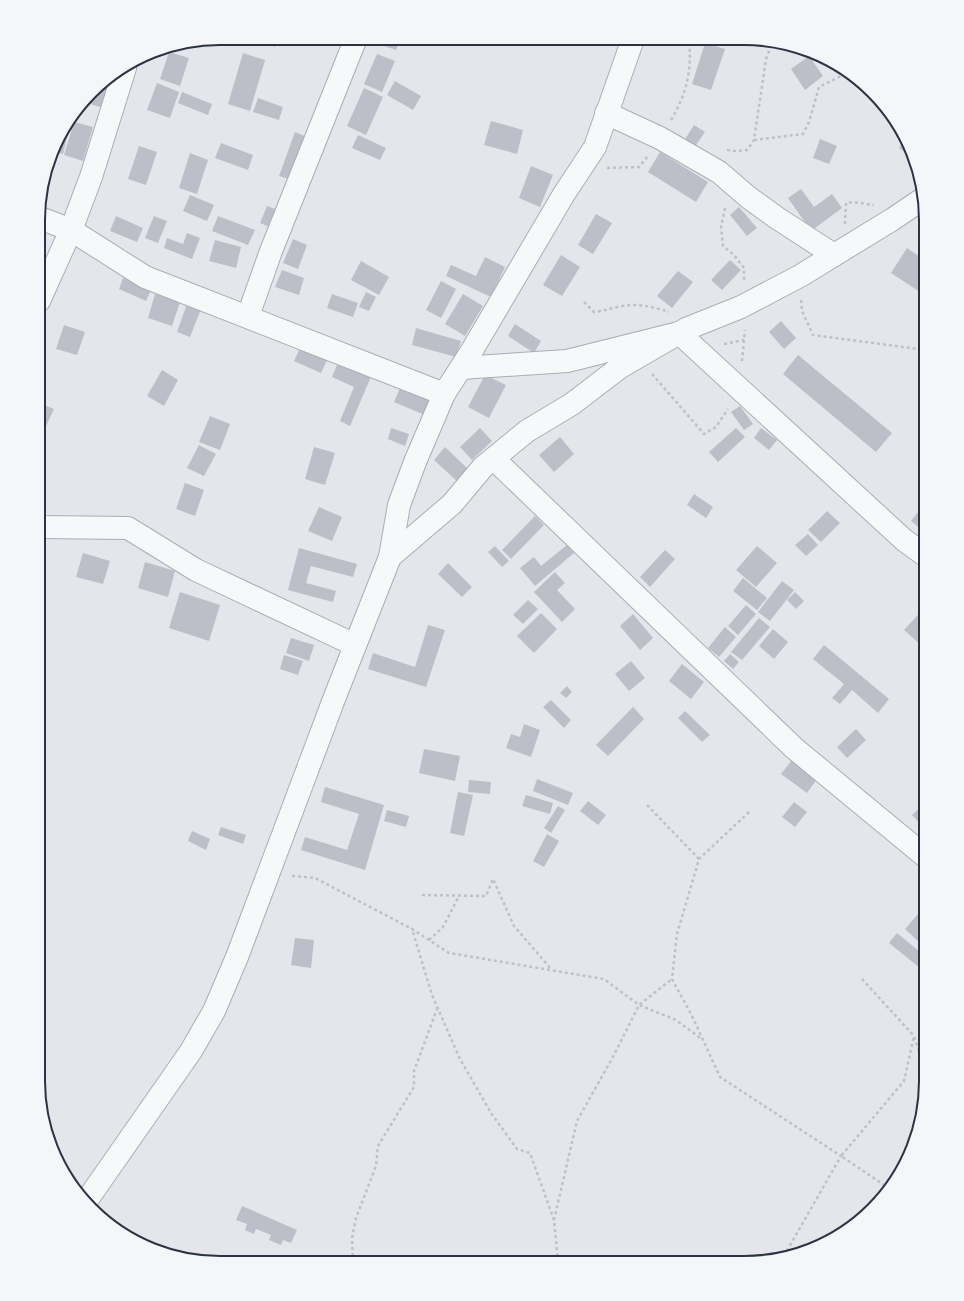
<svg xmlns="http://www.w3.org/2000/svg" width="964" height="1301" font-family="Rubik,sans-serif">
	<rect width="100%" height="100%" fill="#e5e6eb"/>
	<!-- building -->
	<g fill="#bcbfc8">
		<polygon points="264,38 279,38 275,47 263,43"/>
		<polygon points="383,38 400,39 396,50 381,45"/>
		<polygon points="705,43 725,49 711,90 692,84"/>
		<polygon points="169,52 189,58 180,86 160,79"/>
		<polygon points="243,53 265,60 250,111 228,104"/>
		<polygon points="377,54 395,61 382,92 364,84"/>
		<polygon points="809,56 823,76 805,90 791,69"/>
		<polygon points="112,76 103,108 84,102 100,83"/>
		<polygon points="395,81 421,96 413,110 387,95"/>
		<polygon points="157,83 179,92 170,118 147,110"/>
		<polygon points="364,88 383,97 366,135 347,126"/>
		<polygon points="182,92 212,104 208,115 178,103"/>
		<polygon points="258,98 283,107 279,120 253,112"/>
		<polygon points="491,121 523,130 517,154 484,145"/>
		<polygon points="74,122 93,127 83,161 64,155"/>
		<polygon points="694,125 705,132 692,151 682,144"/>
		<polygon points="295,132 307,137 292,180 279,176"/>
		<polygon points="60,135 67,137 63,154 55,152"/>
		<polygon points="358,135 386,148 380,160 352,148"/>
		<polygon points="820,139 837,146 829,164 813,158"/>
		<polygon points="904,140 908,143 909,149 906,153 899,148"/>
		<polygon points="221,143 253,155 248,170 215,158"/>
		<polygon points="139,146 157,152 146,185 128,179"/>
		<polygon points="660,152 708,182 696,202 648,172"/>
		<polygon points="190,153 208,160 197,194 179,188"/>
		<polygon points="531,166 553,175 540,207 519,198"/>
		<polygon points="801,189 814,207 832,194 842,208 811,231 788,198"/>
		<polygon points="190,195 214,205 207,221 183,211"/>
		<polygon points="40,196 43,197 40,211"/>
		<polygon points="267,206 278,210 272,228 260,223"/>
		<polygon points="739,207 757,228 747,236 730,215"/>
		<polygon points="596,214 612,223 593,254 578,245"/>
		<polygon points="116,216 143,228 137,242 110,231"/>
		<polygon points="154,216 167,221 158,243 145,238"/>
		<polygon points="218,216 255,230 248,245 212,231"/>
		<polygon points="187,233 200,238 192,259 164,248 167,238 183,244"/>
		<polygon points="293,239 307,245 298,269 283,263"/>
		<polygon points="215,240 241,247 236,268 209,261"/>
		<polygon points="907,248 926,261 926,296 891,273"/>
		<polygon points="561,255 580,267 562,296 543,285"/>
		<polygon points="485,257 505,267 491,297 446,276 451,265 476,276"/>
		<polygon points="730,260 741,270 722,290 711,280"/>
		<polygon points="361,261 389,277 379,295 351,280"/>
		<polygon points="282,270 304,278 299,295 275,287"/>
		<polygon points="678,271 693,282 672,308 657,296"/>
		<polygon points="123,278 151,290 146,301 119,289"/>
		<polygon points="441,281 456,289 441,318 426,310"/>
		<polygon points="366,292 376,297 369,311 359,307"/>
		<polygon points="155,294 180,302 172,326 148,318"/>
		<polygon points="332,294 358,303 353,317 327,308"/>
		<polygon points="463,294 483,306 465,336 445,324"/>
		<polygon points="187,304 201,309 190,337 177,332"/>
		<polygon points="781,321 796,338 784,349 769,332"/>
		<polygon points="515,324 541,341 534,353 508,336"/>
		<polygon points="64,325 85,332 77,355 56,349"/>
		<polygon points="416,328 461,341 456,357 412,345"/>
		<polygon points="301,346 328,358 321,373 294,361"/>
		<polygon points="798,355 892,433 876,452 783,374"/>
		<polygon points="340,358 373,372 350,426 340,421 354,387 332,377"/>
		<polygon points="162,370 178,380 164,406 147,396"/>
		<polygon points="485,375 506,385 489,418 468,407"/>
		<polygon points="401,386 434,400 427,416 394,402"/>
		<polygon points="39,403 54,409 40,439 39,439"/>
		<polygon points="740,406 753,424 744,430 731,412"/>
		<polygon points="210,416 230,424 220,450 199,442"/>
		<polygon points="391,428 409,434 405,446 388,439"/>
		<polygon points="480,428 492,441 472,460 460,447"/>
		<polygon points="736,428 745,437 718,462 709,452"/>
		<polygon points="761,428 777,440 769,450 754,438"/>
		<polygon points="560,437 574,454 554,472 539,455"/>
		<polygon points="199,445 216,454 204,476 187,468"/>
		<polygon points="314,447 335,453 325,485 305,479"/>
		<polygon points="445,447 470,471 459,483 434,460"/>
		<polygon points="185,483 204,490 195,516 176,509"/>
		<polygon points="694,494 713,507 706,518 687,505"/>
		<polygon points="926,502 926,533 911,521"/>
		<polygon points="319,507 342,517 332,541 308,531"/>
		<polygon points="827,511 840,523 821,542 808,530"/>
		<polygon points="535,516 544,525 511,559 502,550"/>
		<polygon points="808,534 818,545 806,556 795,545"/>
		<polygon points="567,545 574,553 535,586 520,568 534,557 541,566"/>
		<polygon points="495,546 509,561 502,567 488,552"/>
		<polygon points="757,546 777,563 756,587 736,570"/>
		<polygon points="299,548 357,564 353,577 311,566 306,583 336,591 333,602 288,590"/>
		<polygon points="665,550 675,559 650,587 640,577"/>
		<polygon points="83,553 110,561 103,584 76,577"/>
		<polygon points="145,562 175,571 168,597 138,588"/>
		<polygon points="448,563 472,587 462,597 438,574"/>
		<polygon points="555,572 565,583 557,590 575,609 562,622 534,592"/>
		<polygon points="743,578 767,598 757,610 733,591"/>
		<polygon points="782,581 794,590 770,621 758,612"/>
		<polygon points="180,592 220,605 209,641 169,628"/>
		<polygon points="795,592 804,601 796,609 787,600"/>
		<polygon points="528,600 538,609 523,624 513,615"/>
		<polygon points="746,605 756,614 738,635 728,626"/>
		<polygon points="926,606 926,640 921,645 904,630"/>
		<polygon points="541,613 557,629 534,653 517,636"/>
		<polygon points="633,614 653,638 640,650 620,626"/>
		<polygon points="759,618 770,627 742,660 731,652"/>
		<polygon points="428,625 445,630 426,687 368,669 373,653 415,667"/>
		<polygon points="725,627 736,637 719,657 708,648"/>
		<polygon points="773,629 788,642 774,659 759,646"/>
		<polygon points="291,638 314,645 309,661 286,653"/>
		<polygon points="824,645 889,699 878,713 852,690 840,704 832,698 844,684 813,659"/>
		<polygon points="730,654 739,662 733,669 724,661"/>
		<polygon points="284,655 303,661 298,675 280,669"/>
		<polygon points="631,661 645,678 629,691 615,674"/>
		<polygon points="682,664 704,682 691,699 669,681"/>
		<polygon points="567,686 572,692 566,698 560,693"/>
		<polygon points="551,700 571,720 564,728 543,707"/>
		<polygon points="633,707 644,719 608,756 596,745"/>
		<polygon points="685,711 710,735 702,742 678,718"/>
		<polygon points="524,724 540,730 531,757 506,748 511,734 520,737"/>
		<polygon points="856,729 866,740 847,758 837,747"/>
		<polygon points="424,749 460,756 455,781 419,773"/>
		<polygon points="792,760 817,779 807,793 781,774"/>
		<polygon points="537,779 573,793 568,805 533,791"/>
		<polygon points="469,780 491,782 490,794 468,792"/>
		<polygon points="325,787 384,805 365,870 301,850 305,837 347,850 359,814 321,802"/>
		<polygon points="458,792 473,795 464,836 450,833"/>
		<polygon points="526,795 553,803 550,814 522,806"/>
		<polygon points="588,801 606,815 598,825 580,811"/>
		<polygon points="794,802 807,812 795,827 782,817"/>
		<polygon points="924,804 926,806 926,830 912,815"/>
		<polygon points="558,806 565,810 551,833 544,828"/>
		<polygon points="387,810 409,816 406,827 384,821"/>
		<polygon points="221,827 246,835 243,844 218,835"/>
		<polygon points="192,831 210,839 206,850 188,841"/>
		<polygon points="547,834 559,841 544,867 533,861"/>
		<polygon points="926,905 926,936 920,943 905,929"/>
		<polygon points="897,933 926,957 926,961 920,968 889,943"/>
		<polygon points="295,938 314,940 311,968 291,965"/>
		<polygon points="926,977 926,985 922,981"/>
		<polygon points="242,1206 297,1230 291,1243 283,1240 281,1245 269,1240 271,1235 256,1229 254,1234 245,1230 247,1224 236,1220"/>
	</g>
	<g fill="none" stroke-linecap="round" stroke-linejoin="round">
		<defs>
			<g id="street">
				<polyline points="606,113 660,138 719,172 748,197 777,218 834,255"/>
				<polyline points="40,218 71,230 145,277 444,394"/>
				<polyline points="39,301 71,230 91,177 125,68"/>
				<polyline points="248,316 271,251 356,38"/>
				<polyline points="461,368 567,361 679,333 904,540 926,556"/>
				<polyline points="494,459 794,748 926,857"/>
				<polyline points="39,527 128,528 196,570 355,645"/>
				<polyline points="390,557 452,504 483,467 527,431 572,404 619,368 686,329 741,307 800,276 893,219 921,200"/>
				<polyline points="85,1203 191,1051 214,1011 237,957 334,699 390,557 399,505 415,462 444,394 471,352 564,194 595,147 633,39"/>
			</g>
		</defs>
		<!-- street casing -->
		<use href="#street" stroke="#aaadb5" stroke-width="24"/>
		<!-- path -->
		<g stroke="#bec1c7" stroke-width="2.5" stroke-dasharray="3 3" stroke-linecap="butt">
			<path d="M671,120C687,93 692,70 689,39"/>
			<polyline points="754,140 803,134 809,122 819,87 839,77 844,69"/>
			<polyline points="727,150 735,151 747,150 754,140 766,59 773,41"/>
			<polyline points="607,168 639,167 648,156"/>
			<polyline points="725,208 721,227 723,246 734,255 744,268 744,281"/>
			<polyline points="845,224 846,203 853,202 874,205"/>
			<polyline points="801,300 802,311 813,335 926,350"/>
			<path d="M584,302L594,312C604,311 612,308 622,306C638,303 654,307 669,312"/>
			<polyline points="724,344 744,340"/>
			<polyline points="742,361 745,330"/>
			<polyline points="652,374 704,434 716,427 728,409"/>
			<polyline points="647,805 699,859"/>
			<polyline points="749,812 699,859 677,934 672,979 692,1016 720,1077 841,1156 785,1254"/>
			<polyline points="292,876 315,878 412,929"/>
			<polyline points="422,895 486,896 493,879 514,926 551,969"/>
			<polyline points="429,940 443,927 459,896"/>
			<polyline points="862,979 914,1036"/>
			<polyline points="890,1189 841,1156 904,1081 914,1036 926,1072"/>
			<polyline points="554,1220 577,1121 614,1055 639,1005 672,979"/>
			<polyline points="353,1262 352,1238 356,1218 376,1166 378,1146 414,1087 414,1071 437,1009"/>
			<polyline points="558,1262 554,1220 530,1153 517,1149 491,1113 460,1059 432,995 412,929 449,953 604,979 639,1005 676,1020 703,1040"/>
		</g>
		<!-- street -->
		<use href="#street" stroke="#f7f8fa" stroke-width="22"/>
	</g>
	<!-- crop -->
	<path d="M0 0H964V1301H0ZM220 45H744A175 175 0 0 1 919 220V1081A175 175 0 0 1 744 1256H220A175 175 0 0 1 45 1081V220A175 175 0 0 1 220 45Z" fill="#f4f6f9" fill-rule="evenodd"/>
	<path fill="none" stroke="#2d3343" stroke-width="2" d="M220 45H744A175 175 0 0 1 919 220V1081A175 175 0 0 1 744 1256H220A175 175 0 0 1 45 1081V220A175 175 0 0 1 220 45Z"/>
</svg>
